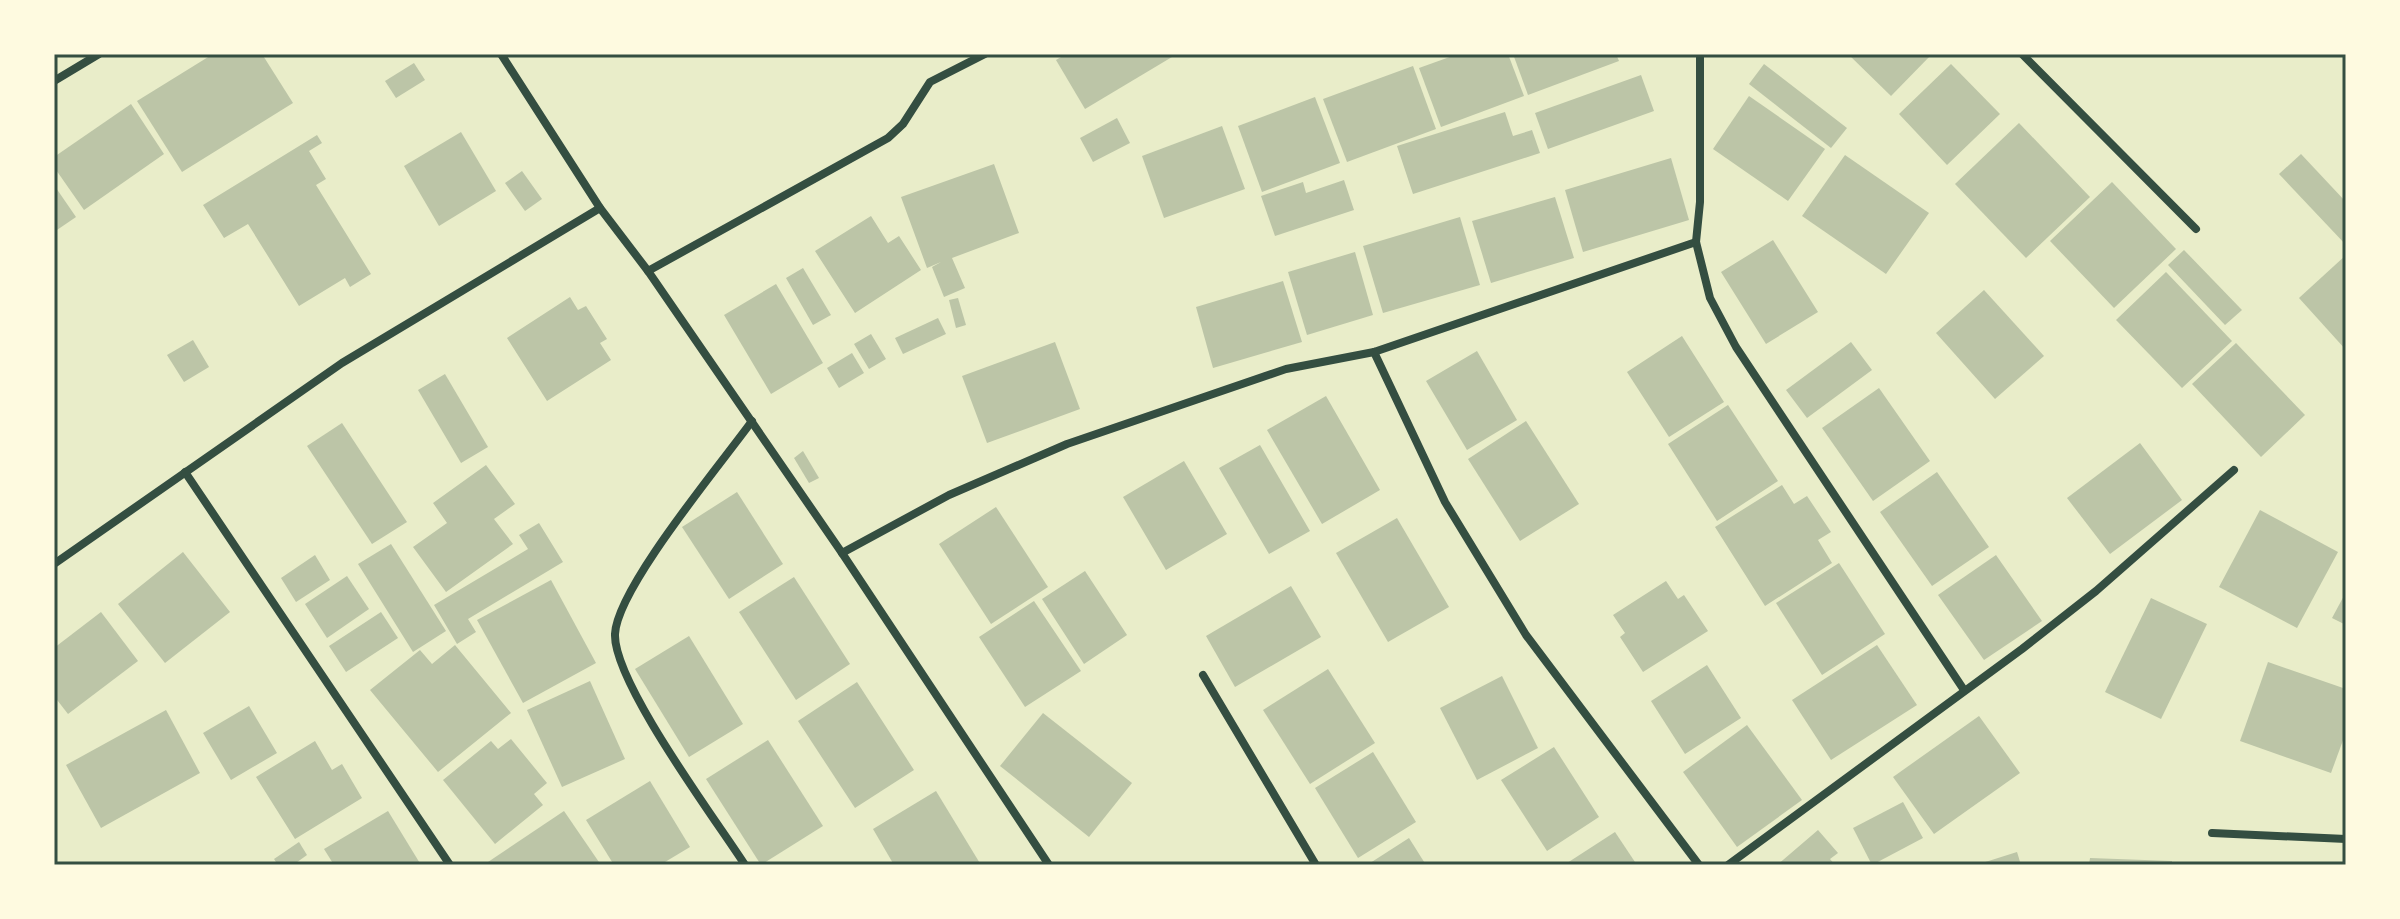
<svg xmlns="http://www.w3.org/2000/svg" width="2400" height="919" font-family="'Asap Condensed',sans-serif">
	<rect width="100%" height="100%" fill="#e9edc9"/>
	<!-- building -->
	<g fill="#bcc5a7">
		<polygon points="213,54 262,54 293,103 182,172 137,101"/>
		<polygon points="1066,54 1177,54 1085,109 1056,60"/>
		<polygon points="1458,54 1508,54 1524,96 1441,127 1419,68"/>
		<polygon points="1513,54 1616,54 1619,61 1528,95"/>
		<polygon points="1848,54 1932,54 1891,96"/>
		<polygon points="414,63 425,80 396,98 385,81"/>
		<polygon points="1764,64 1847,128 1831,148 1749,84"/>
		<polygon points="1951,64 2000,114 1947,165 1899,114"/>
		<polygon points="1413,66 1436,129 1347,162 1323,99"/>
		<polygon points="1641,75 1654,111 1548,149 1535,113"/>
		<polygon points="1749,96 1825,149 1788,201 1713,149"/>
		<polygon points="1315,97 1340,163 1262,192 1238,126"/>
		<polygon points="131,104 164,154 84,210 54,167 54,157"/>
		<polygon points="1505,112 1513,136 1532,130 1540,153 1413,194 1397,146"/>
		<polygon points="1117,118 1130,143 1093,162 1080,138"/>
		<polygon points="2019,123 2090,197 2026,258 1955,184"/>
		<polygon points="1222,126 1245,189 1164,218 1142,156"/>
		<polygon points="461,132 496,191 439,226 404,166"/>
		<polygon points="317,135 322,143 309,151 326,179 316,185 371,274 350,287 345,278 299,306 248,224 224,238 203,205"/>
		<polygon points="2301,154 2346,202 2346,245 2279,174"/>
		<polygon points="1845,155 1929,213 1886,274 1802,216"/>
		<polygon points="1671,158 1689,220 1583,252 1565,190"/>
		<polygon points="994,164 1019,233 952,258 965,288 944,297 932,267 941,262 927,268 901,197"/>
		<polygon points="522,171 542,199 525,211 505,183"/>
		<polygon points="1344,180 1354,210 1275,236 1261,196 1303,182 1306,193"/>
		<polygon points="2112,182 2176,249 2114,308 2050,241"/>
		<polygon points="54,185 76,217 54,232"/>
		<polygon points="1555,197 1574,258 1491,283 1472,221"/>
		<polygon points="871,216 888,243 899,236 921,270 855,313 815,251"/>
		<polygon points="1460,217 1480,285 1383,313 1363,246"/>
		<polygon points="1773,240 1818,312 1766,344 1721,272"/>
		<polygon points="2184,250 2242,310 2225,325 2168,265"/>
		<polygon points="1355,252 1373,315 1307,335 1288,272"/>
		<polygon points="2346,255 2346,350 2299,298"/>
		<polygon points="803,268 831,315 813,325 786,278"/>
		<polygon points="2166,272 2232,341 2182,388 2116,320"/>
		<polygon points="1283,281 1302,342 1213,368 1196,307"/>
		<polygon points="776,284 823,363 771,394 724,315"/>
		<polygon points="1984,290 2044,356 1995,399 1936,333"/>
		<polygon points="570,297 578,310 586,306 607,339 600,343 611,360 547,401 507,338"/>
		<polygon points="958,298 966,325 956,328 949,300"/>
		<polygon points="938,318 946,334 903,354 895,338"/>
		<polygon points="871,334 886,359 869,369 854,344"/>
		<polygon points="1682,336 1724,402 1669,437 1627,372"/>
		<polygon points="193,340 209,367 184,382 167,355"/>
		<polygon points="1055,342 1080,409 987,443 962,376"/>
		<polygon points="1851,342 1872,370 1807,418 1786,390"/>
		<polygon points="2236,343 2305,415 2261,457 2192,384"/>
		<polygon points="1477,351 1517,420 1467,450 1426,381"/>
		<polygon points="852,353 864,373 839,388 827,368"/>
		<polygon points="445,374 488,447 461,463 418,390"/>
		<polygon points="1879,388 1930,461 1873,501 1822,428"/>
		<polygon points="1326,396 1380,490 1322,524 1267,430"/>
		<polygon points="1728,405 1778,481 1717,521 1668,444"/>
		<polygon points="1526,421 1579,504 1520,541 1468,459"/>
		<polygon points="342,423 407,522 372,544 307,446"/>
		<polygon points="2140,443 2182,500 2110,554 2067,498"/>
		<polygon points="1260,445 1310,531 1269,554 1219,468"/>
		<polygon points="803,451 819,478 809,483 794,458"/>
		<polygon points="1184,461 1227,534 1166,570 1123,497"/>
		<polygon points="486,465 515,504 494,519 513,544 446,592 413,547 447,523 433,503"/>
		<polygon points="1937,472 1989,547 1932,586 1880,512"/>
		<polygon points="1782,485 1794,504 1807,496 1831,532 1818,540 1832,563 1765,606 1715,527"/>
		<polygon points="737,492 783,564 729,599 682,527"/>
		<polygon points="996,507 1048,587 991,624 939,544"/>
		<polygon points="2260,510 2338,552 2297,628 2219,587"/>
		<polygon points="1397,518 1449,607 1388,642 1336,553"/>
		<polygon points="539,523 563,562 468,619 476,632 457,644 434,605 528,549 519,535"/>
		<polygon points="391,544 446,631 413,652 358,564"/>
		<polygon points="183,552 230,612 165,663 118,604"/>
		<polygon points="315,555 330,580 296,602 281,578"/>
		<polygon points="1996,555 2042,621 1984,660 1938,595"/>
		<polygon points="1839,563 1885,634 1822,675 1776,603"/>
		<polygon points="1085,571 1127,635 1084,664 1042,599"/>
		<polygon points="347,576 369,609 327,638 305,604"/>
		<polygon points="794,577 850,664 796,700 739,612"/>
		<polygon points="551,580 596,663 523,703 477,620"/>
		<polygon points="1666,581 1678,599 1684,595 1708,631 1643,672 1620,637 1625,633 1613,615"/>
		<polygon points="1291,586 1321,637 1235,687 1206,636"/>
		<polygon points="2346,592 2346,625 2332,618"/>
		<polygon points="2151,598 2207,624 2161,719 2105,692"/>
		<polygon points="1034,601 1081,671 1025,707 979,637"/>
		<polygon points="101,612 138,661 68,714 54,696 54,648"/>
		<polygon points="381,612 398,638 346,672 329,646"/>
		<polygon points="689,636 743,724 689,757 635,669"/>
		<polygon points="455,645 511,713 438,772 370,690 420,650 432,664"/>
		<polygon points="1877,645 1917,705 1831,760 1792,700"/>
		<polygon points="2268,662 2346,689 2346,732 2331,773 2240,741"/>
		<polygon points="1707,665 1741,718 1685,754 1651,701"/>
		<polygon points="1328,669 1375,743 1310,784 1263,710"/>
		<polygon points="1502,676 1538,748 1477,780 1440,708"/>
		<polygon points="590,681 625,759 562,787 527,710"/>
		<polygon points="857,682 914,770 855,808 798,721"/>
		<polygon points="249,706 277,753 231,780 203,733"/>
		<polygon points="166,710 200,773 101,828 66,765"/>
		<polygon points="1043,713 1132,783 1089,837 1000,766"/>
		<polygon points="1979,716 2020,773 1934,834 1893,777"/>
		<polygon points="1747,725 1802,800 1737,847 1683,772"/>
		<polygon points="511,739 547,783 534,794 543,805 495,844 443,780 491,741 498,749"/>
		<polygon points="768,740 823,826 761,865 706,779"/>
		<polygon points="315,741 332,770 342,764 362,798 295,839 256,777"/>
		<polygon points="1554,747 1599,817 1547,851 1501,780"/>
		<polygon points="1373,752 1416,822 1358,858 1315,788"/>
		<polygon points="650,781 690,847 660,865 614,865 586,820"/>
		<polygon points="936,791 981,865 894,865 873,829"/>
		<polygon points="1903,802 1923,838 1872,865 1853,828"/>
		<polygon points="388,811 421,865 334,865 324,849"/>
		<polygon points="564,811 601,865 490,865 488,862"/>
		<polygon points="1818,830 1838,853 1830,859 1835,865 1777,865"/>
		<polygon points="1615,832 1637,865 1564,865"/>
		<polygon points="1409,838 1426,865 1367,865"/>
		<polygon points="299,842 307,855 293,865 278,865 274,859"/>
		<polygon points="2017,852 2021,865 1979,865 1979,864"/>
		<polygon points="2090,858 2172,861 2172,865 2089,865"/>
	</g>
	<g fill="none" stroke-linecap="round" stroke-linejoin="round">
		<!-- minor -->
		<g stroke="#344e41" stroke-width="8">
			<polyline points="501,54 600,208 648,271 842,553 1049,865"/>
			<polyline points="1700,54 1700,202 1696,242 1710,298 1736,347 1964,690"/>
			<polyline points="2022,54 2196,229"/>
			<polyline points="54,81 99,54"/>
			<polyline points="648,271 888,138 903,124 930,82 985,54"/>
			<polyline points="1374,352 1445,502 1526,635 1699,865"/>
			<polyline points="185,472 450,865"/>
			<polyline points="842,553 949,495 1067,444 1286,369 1374,352 1696,242"/>
			<polyline points="54,564 342,363 600,208"/>
			<polyline points="1203,675 1316,865"/>
			<polyline points="2212,833 2346,839"/>
			<path d="M745,865C716,820 613,682 615,634C617,588 721,464 752,421"/>
			<polyline points="1728,865 2022,649 2096,591 2234,470"/>
		</g>
	</g>
	<!-- border -->
	<rect width="2400" height="919" fill="none" stroke="#fefae0" stroke-width="112"/>
	<rect x="56" y="56" width="2288" height="807" fill="none" stroke="#344e41" stroke-width="3"/>
</svg>
